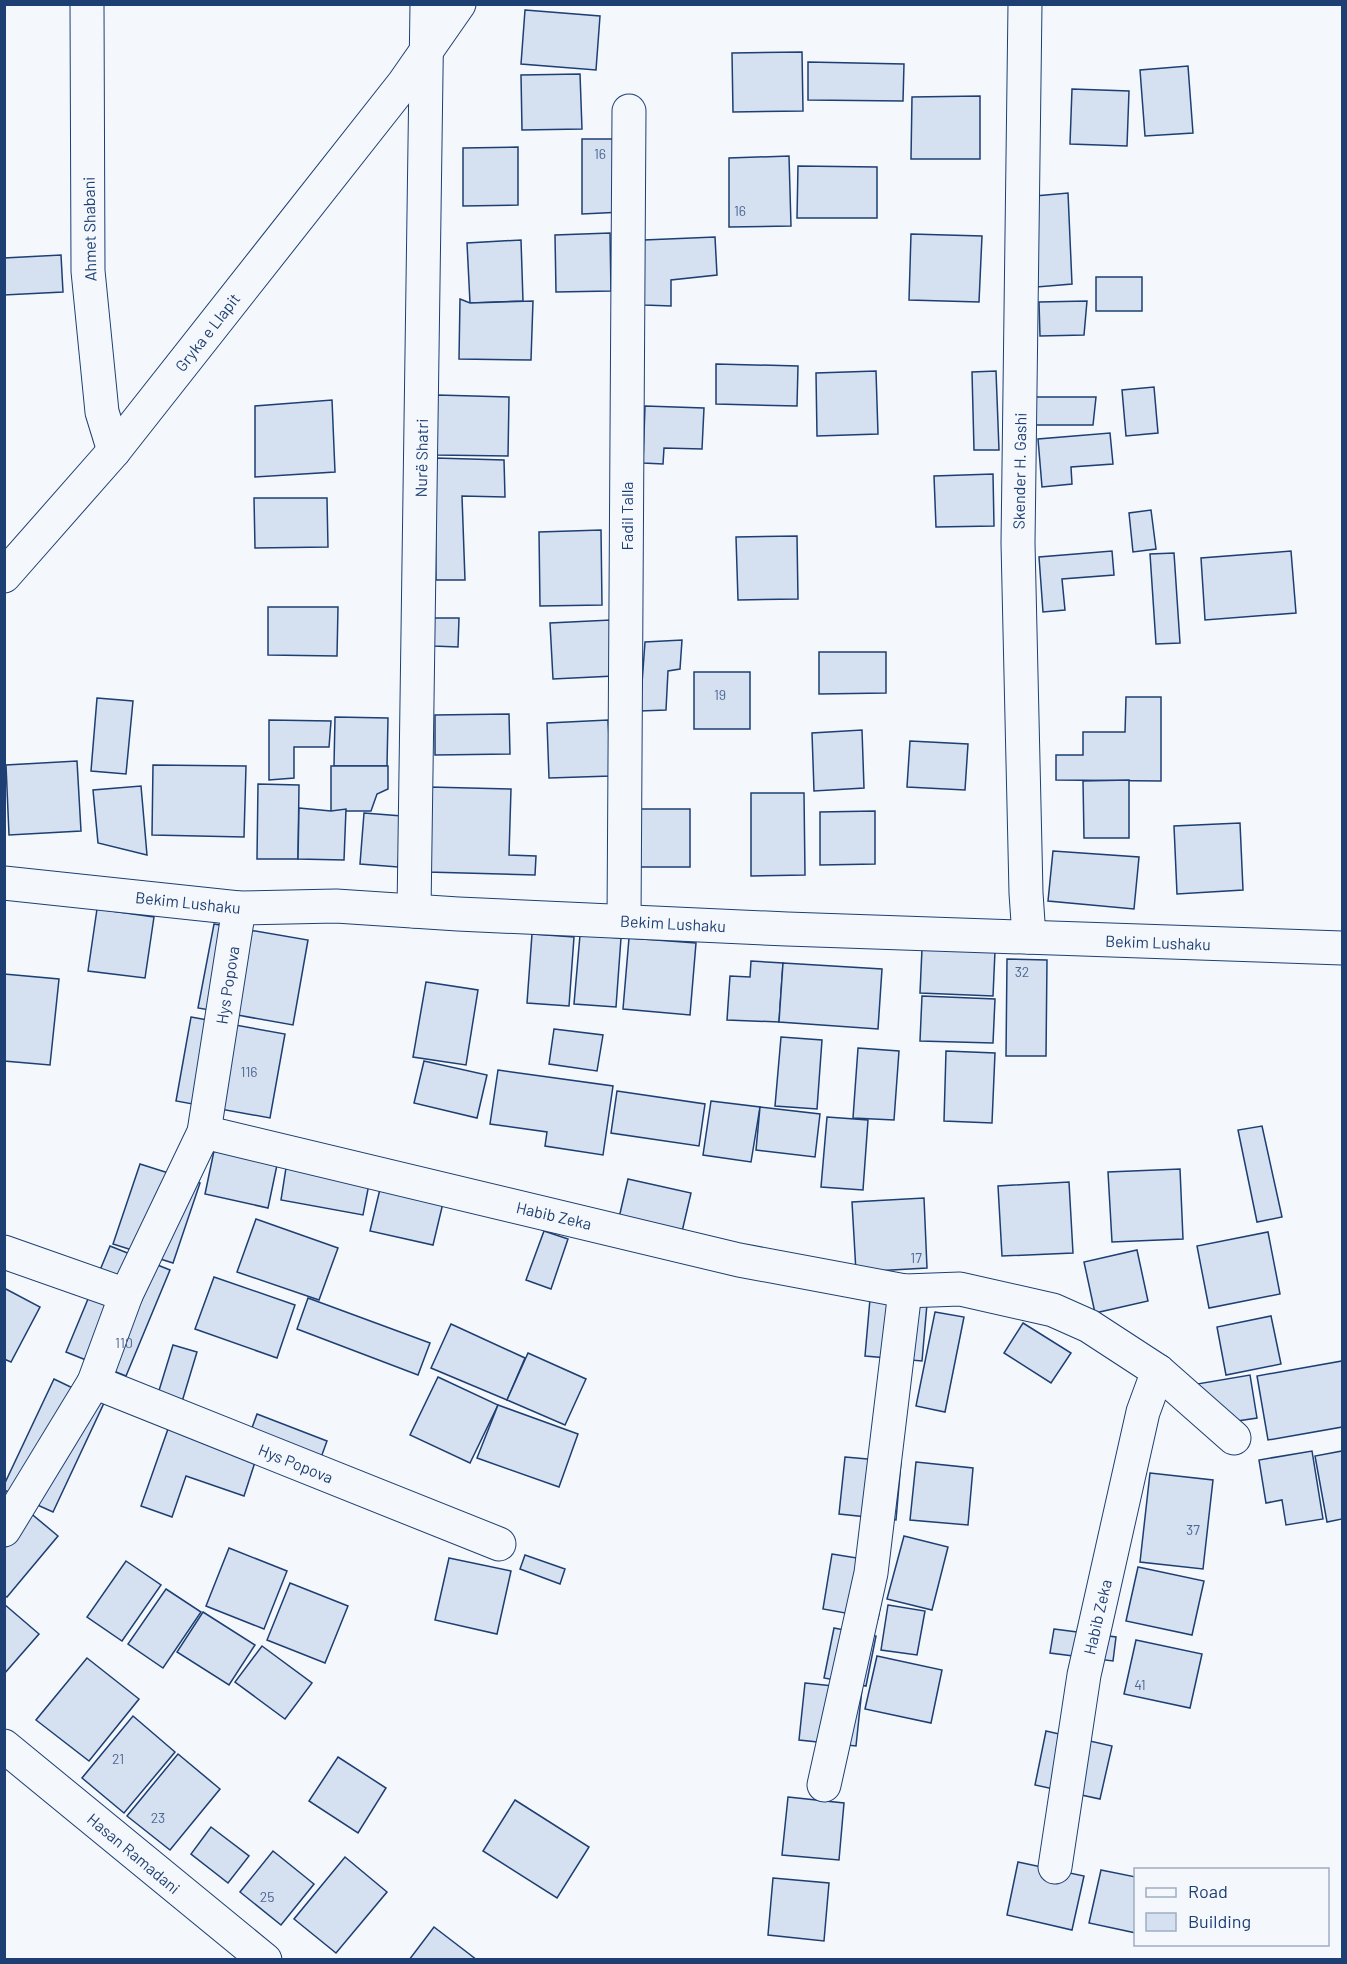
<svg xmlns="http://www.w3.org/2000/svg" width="1347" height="1964" font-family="Barlow,sans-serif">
	<rect width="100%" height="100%" fill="#f4f7fb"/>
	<!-- building -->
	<g fill="#d5e0f0" stroke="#1d3f73" stroke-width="1.5">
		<polygon points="525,10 600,16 596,70 521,64"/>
		<polygon points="802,52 803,111 733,112 732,53"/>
		<polygon points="808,62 904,64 903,101 808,100"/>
		<polygon points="1188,66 1193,133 1145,136 1140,70"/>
		<polygon points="580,74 582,129 522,130 521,75"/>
		<polygon points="1072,89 1129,91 1127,146 1070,144"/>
		<polygon points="980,96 980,159 911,159 912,97"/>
		<polygon points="582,139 622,139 623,212 582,214"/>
		<polygon points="518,147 518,205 463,206 463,148"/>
		<polygon points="789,156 791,226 729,227 729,158"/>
		<polygon points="798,166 877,167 877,218 797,218"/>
		<polygon points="1068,193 1072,284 1037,287 1035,196"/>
		<polygon points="610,233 611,291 556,292 555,235"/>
		<polygon points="911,234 982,236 979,302 909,300"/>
		<polygon points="715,237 717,275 671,280 671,306 644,305 644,240"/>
		<polygon points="521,240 523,301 470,303 467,243"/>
		<polygon points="61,255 63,292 4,295 4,258"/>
		<rect x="1096" y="277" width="46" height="34"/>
		<polygon points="460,299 470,303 533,301 531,360 459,359"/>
		<polygon points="1087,301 1084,335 1040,336 1039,302"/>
		<polygon points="716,364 798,366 797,406 716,404"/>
		<polygon points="876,371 878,434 817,436 816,373"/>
		<polygon points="996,371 999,450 974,450 972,372"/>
		<polygon points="1154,387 1158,433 1126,436 1122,390"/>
		<polygon points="437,395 509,397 508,456 436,455"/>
		<polygon points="1033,397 1096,397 1093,425 1033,425"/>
		<polygon points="332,400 335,472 255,477 255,406"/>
		<polygon points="645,406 704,408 702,449 664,448 663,464 643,463"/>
		<polygon points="1110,433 1113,464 1071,467 1072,484 1042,487 1038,439"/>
		<polygon points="435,458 504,460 505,497 462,496 465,580 436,580"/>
		<polygon points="993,474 994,526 936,527 934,476"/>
		<polygon points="254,498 327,498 328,547 255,548"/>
		<polygon points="1151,510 1156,549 1133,552 1129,513"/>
		<polygon points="601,530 602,605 540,606 539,532"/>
		<polygon points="797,536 798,599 738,600 736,537"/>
		<polygon points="1112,551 1114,575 1062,579 1065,610 1043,612 1039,557"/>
		<polygon points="1291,551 1296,613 1205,620 1201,558"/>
		<polygon points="1174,553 1180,643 1156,644 1150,554"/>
		<polygon points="268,607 338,607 337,656 268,655"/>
		<polygon points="433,618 459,618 458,647 433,646"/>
		<polygon points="611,620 614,676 553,679 550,623"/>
		<polygon points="682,640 680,669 668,671 666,710 640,711 645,642"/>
		<polygon points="819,652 886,652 886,693 819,694"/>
		<rect x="694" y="672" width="56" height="57"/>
		<polygon points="1126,697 1161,697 1161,781 1056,780 1056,755 1083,755 1083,732 1125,732"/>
		<polygon points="97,698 133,701 126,774 91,771"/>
		<polygon points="509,714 510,754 435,755 435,715"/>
		<polygon points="335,717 388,718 387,766 334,766"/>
		<polygon points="269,720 331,721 329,747 294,747 294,778 269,780"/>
		<polygon points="608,720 611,776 549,778 547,723"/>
		<polygon points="862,730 864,788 814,791 812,733"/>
		<polygon points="910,741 968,744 965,790 907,787"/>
		<polygon points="77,761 81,831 9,835 6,765"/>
		<polygon points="153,765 246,766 244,837 152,835"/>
		<polygon points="331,766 388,766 388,789 377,794 371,811 331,811"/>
		<polygon points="1129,780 1129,838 1084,838 1083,781"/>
		<polygon points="258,784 299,785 298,859 257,859"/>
		<polygon points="141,786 147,855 98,843 93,790"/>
		<polygon points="429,787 511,789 509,855 536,856 535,875 427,872"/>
		<polygon points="751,793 804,793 805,875 751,876"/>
		<polygon points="299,808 331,811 346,809 344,860 298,859"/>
		<rect x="634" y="809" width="56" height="58"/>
		<polygon points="875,811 875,864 820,865 820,812"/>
		<polygon points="364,813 402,816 398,867 360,864"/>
		<polygon points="1240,823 1243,890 1177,894 1174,826"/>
		<polygon points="1053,851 1139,857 1134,909 1048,901"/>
		<polygon points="97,909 154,917 145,978 88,971"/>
		<polygon points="214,924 308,940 293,1025 198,1008"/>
		<polygon points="532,934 574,937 569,1006 527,1003"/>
		<polygon points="580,935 621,938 616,1007 574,1004"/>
		<polygon points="629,938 696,943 690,1015 623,1009"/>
		<polygon points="922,949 995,951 993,996 920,993"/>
		<polygon points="1007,959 1047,960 1046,1056 1006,1056"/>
		<polygon points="751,961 783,963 779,1022 727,1020 730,976 750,977"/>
		<polygon points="783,963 882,969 878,1029 779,1022"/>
		<polygon points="4,974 59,979 50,1065 4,1061"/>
		<polygon points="426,982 478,990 466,1065 413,1057"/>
		<polygon points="922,996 995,999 993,1043 920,1041"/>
		<polygon points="191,1017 285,1034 270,1118 176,1101"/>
		<polygon points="554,1029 603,1035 597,1071 549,1064"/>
		<polygon points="781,1037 822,1040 817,1109 775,1106"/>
		<polygon points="858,1048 899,1051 894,1120 853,1118"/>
		<polygon points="946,1051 995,1053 992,1123 944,1121"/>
		<polygon points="424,1061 487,1075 477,1118 414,1103"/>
		<polygon points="498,1070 613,1086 603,1155 545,1146 547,1132 490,1124"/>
		<polygon points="617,1091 705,1104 699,1146 611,1133"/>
		<polygon points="711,1101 760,1107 751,1162 703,1155"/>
		<polygon points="760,1107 820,1114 815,1157 756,1150"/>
		<polygon points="827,1117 868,1120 863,1190 821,1187"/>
		<polygon points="1262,1126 1282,1217 1257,1222 1238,1130"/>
		<polygon points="214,1151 277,1165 268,1208 205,1194"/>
		<polygon points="140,1164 200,1183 173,1263 113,1244"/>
		<polygon points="286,1168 369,1184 363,1215 281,1200"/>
		<polygon points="1180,1169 1183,1239 1112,1242 1108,1172"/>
		<polygon points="628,1179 691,1193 681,1236 618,1222"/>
		<polygon points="1069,1182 1073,1253 1002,1256 998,1186"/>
		<polygon points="380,1189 443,1203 433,1245 370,1231"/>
		<polygon points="924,1198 927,1268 856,1272 852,1202"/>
		<polygon points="256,1219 338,1248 319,1300 237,1272"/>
		<polygon points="544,1231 568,1239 551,1289 526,1280"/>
		<polygon points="1268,1232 1280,1294 1209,1308 1197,1246"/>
		<polygon points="110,1246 170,1270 126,1376 66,1352"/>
		<polygon points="1137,1250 1148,1301 1095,1313 1084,1262"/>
		<polygon points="214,1277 295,1305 277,1358 195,1329"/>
		<polygon points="4,1288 40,1307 11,1362 4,1359"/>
		<polygon points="308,1298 430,1343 418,1375 297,1329"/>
		<polygon points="870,1299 927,1304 922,1361 865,1356"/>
		<polygon points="935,1312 964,1317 945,1412 916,1406"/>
		<polygon points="1271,1316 1281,1364 1226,1375 1217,1327"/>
		<polygon points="1023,1323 1071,1353 1051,1383 1004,1353"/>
		<polygon points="451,1324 525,1358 507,1400 431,1368"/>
		<polygon points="173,1345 197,1352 181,1405 157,1397"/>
		<polygon points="528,1353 586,1379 565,1425 507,1400"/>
		<polygon points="1342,1361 1342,1427 1268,1440 1257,1376"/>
		<polygon points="1250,1375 1257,1418 1204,1426 1197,1384"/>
		<polygon points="438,1377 498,1405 470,1463 410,1435"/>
		<polygon points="54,1379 104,1403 53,1512 4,1490 4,1485"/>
		<polygon points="498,1405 578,1434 559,1487 477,1458"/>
		<polygon points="257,1414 327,1441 319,1463 249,1436"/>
		<polygon points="168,1429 256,1459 244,1496 186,1476 172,1517 141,1506"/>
		<polygon points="1312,1451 1323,1519 1286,1525 1282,1500 1266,1503 1259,1460"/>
		<polygon points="1342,1451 1342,1519 1327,1522 1315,1456"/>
		<polygon points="845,1457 901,1462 896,1520 839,1514"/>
		<polygon points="916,1462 973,1468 968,1525 910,1520"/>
		<polygon points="1150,1473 1213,1480 1203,1569 1140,1562"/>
		<polygon points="16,1501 58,1536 7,1597 4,1595 4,1515"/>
		<polygon points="904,1536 948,1547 932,1610 887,1599"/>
		<polygon points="229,1548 287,1571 264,1629 206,1606"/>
		<polygon points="832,1554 888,1563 878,1619 823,1609"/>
		<polygon points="525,1555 565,1569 560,1584 520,1569"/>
		<polygon points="449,1558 511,1571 497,1634 435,1620"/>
		<polygon points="126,1561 161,1585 122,1641 87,1617"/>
		<polygon points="1138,1567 1204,1581 1192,1635 1126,1621"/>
		<polygon points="290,1583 348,1606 325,1663 267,1640"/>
		<polygon points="166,1589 201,1612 163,1668 128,1644"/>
		<polygon points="4,1604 39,1634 4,1674"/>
		<polygon points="888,1605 925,1611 917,1655 881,1650"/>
		<polygon points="203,1612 255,1645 229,1685 177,1652"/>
		<polygon points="834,1628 876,1636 866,1686 824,1678"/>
		<polygon points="1054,1629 1116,1637 1113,1661 1050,1653"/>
		<polygon points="1136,1640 1202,1654 1190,1708 1124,1694"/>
		<polygon points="262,1646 312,1683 285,1719 235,1682"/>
		<polygon points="877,1656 942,1670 931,1723 865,1709"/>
		<polygon points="87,1658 139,1699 89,1761 36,1720"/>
		<polygon points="805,1683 862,1689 856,1746 799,1740"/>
		<polygon points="133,1716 175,1752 124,1813 82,1778"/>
		<polygon points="1046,1731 1112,1746 1100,1799 1035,1785"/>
		<polygon points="178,1754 220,1789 170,1850 127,1816"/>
		<polygon points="338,1757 386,1788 358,1833 309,1801"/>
		<polygon points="788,1797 844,1803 839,1860 782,1855"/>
		<polygon points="515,1800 589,1847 557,1898 483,1851"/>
		<polygon points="211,1827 249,1856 228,1883 191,1854"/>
		<polygon points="273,1851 314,1884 281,1925 240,1892"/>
		<polygon points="345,1857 387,1892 336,1953 294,1919"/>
		<polygon points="1018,1862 1084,1876 1072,1930 1007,1915"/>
		<polygon points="1101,1870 1136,1877 1136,1933 1089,1923"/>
		<polygon points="773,1878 829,1883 824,1941 768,1935"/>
		<polygon points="434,1927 477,1960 409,1960"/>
	</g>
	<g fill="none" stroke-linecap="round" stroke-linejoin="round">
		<defs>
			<g id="minor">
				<polyline points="87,4 88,271 102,412 114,451"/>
				<polyline points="1025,4 1018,543 1026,893 1029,937"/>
				<polyline points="4,883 239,908 336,906 458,914 787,929 1342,948"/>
				<polyline points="414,911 427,4"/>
				<polyline points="624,921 629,111"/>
				<polyline points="204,1132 739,1260 905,1291 960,1289 1053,1310 1089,1326 1158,1371 1234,1438"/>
				<polyline points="4,1252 126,1295"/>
				<polyline points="94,1382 499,1544"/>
				<polyline points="4,1530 94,1382 126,1295 204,1132 239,908"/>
				<polyline points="824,1785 871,1573 905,1291"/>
				<polyline points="1055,1867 1084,1675 1143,1412 1158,1371"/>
			</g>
			<g id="major">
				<polyline points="4,576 114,451 404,83 459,4"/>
				<polyline points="4,1746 265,1960"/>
			</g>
		</defs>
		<!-- minor casing -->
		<use href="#minor" stroke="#1d3f73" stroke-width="35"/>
		<!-- major casing -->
		<use href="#major" stroke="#1d3f73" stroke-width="35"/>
		<!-- minor -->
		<use href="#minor" stroke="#f4f7fb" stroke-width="33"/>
		<!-- major -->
		<use href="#major" stroke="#f4f7fb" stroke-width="33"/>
	</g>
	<g text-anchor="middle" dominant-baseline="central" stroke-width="4.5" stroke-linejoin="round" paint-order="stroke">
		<!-- number labels -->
		<g font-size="14" fill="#4b6792">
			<text x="600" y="153">16</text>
			<text x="740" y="210">16</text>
			<text x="720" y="694">19</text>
			<text x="1022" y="971">32</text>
			<text x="249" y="1071">116</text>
			<text x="916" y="1257">17</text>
			<text x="124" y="1342">110</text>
			<text x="1193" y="1529">37</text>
			<text x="1140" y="1684">41</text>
			<text x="118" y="1758">21</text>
			<text x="158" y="1817">23</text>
			<text x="267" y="1896">25</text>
		</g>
		<!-- street labels -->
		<g font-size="16" fill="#1d3f73" stroke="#f4f7fb">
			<text transform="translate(89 229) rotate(-91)">Ahmet Shabani</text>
			<text transform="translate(207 332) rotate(-52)">Gryka e Llapit</text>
			<text transform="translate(421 458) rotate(-89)">Nurë Shatri</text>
			<text transform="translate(1019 471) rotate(-89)">Skender H. Gashi</text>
			<text transform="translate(626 516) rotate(-90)">Fadil Talla</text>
			<text transform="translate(188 902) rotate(6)">Bekim Lushaku</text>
			<text transform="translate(673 923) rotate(3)">Bekim Lushaku</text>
			<text transform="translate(1158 942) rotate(2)">Bekim Lushaku</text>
			<text transform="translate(227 985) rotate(-81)">Hys Popova</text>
			<text transform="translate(554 1215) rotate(13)">Habib Zeka</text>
			<text transform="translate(296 1463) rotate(22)">Hys Popova</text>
			<text transform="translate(1097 1617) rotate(-77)">Habib Zeka</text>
			<text transform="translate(134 1853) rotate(40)">Hasan Ramadani</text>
		</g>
	</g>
	<!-- border -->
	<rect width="1347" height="1964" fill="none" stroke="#1d3f73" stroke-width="12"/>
	<!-- legend -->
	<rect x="1134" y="1868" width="195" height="78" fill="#f4f7fb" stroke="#9eadc5" stroke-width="1.5"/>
	<rect x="1146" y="1888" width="30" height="9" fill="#f4f7fb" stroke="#9eadc5" stroke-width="1.5"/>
	<text x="1188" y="1898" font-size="18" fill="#1d3f73">Road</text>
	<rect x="1146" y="1913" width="30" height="18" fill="#d5e0f0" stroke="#9eadc5" stroke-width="1.5"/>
	<text x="1188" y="1928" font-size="18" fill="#1d3f73">Building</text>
</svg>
